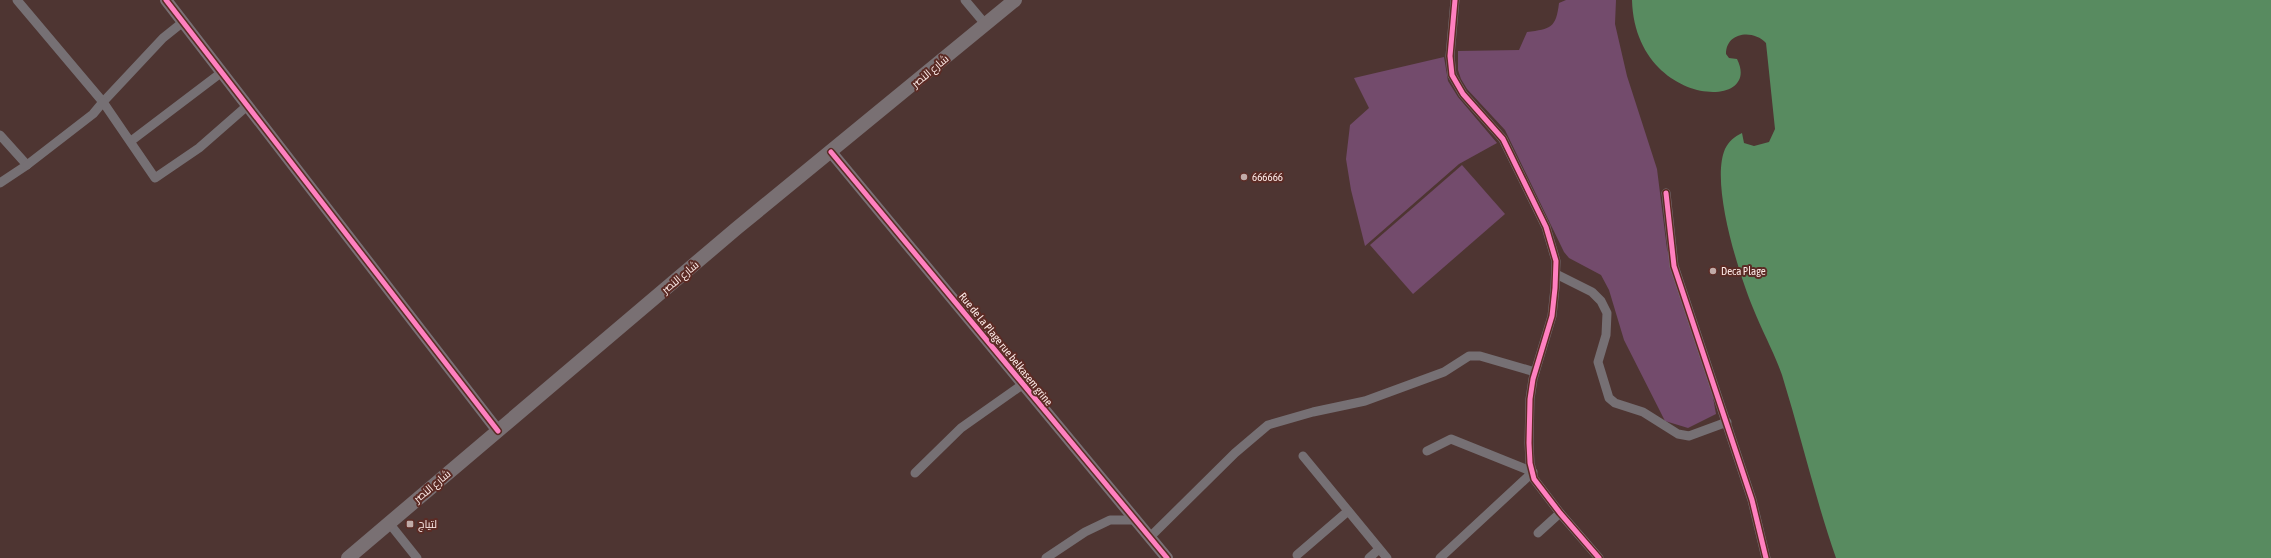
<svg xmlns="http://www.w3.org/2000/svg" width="2271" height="558" font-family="'Asap Condensed',Cairo,sans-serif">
	<rect width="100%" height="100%" fill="#4e3532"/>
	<!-- green -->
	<g fill="#734b6c">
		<path d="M1566,0H1616L1615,24L1627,76L1657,169L1667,249L1711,386L1716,414L1688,428L1665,421L1624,340L1609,290L1601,275L1569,258L1564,252L1505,130L1467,89L1461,79L1458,70V51L1519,50L1527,32C1551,29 1556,28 1559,3Z"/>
		<polygon points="1444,57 1448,81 1458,97 1497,143 1459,164 1365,246 1351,190 1346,159 1350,125 1369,108 1354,78"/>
		<polygon points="1462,165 1505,214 1413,294 1370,245"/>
	</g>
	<!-- water -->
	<path fill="#588b60" d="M1632,0H2271V558H1836C1815,498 1801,436 1782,375C1774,352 1762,331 1753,308C1739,274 1710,184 1725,149C1729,141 1734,137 1742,133L1744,143L1754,146L1769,142L1775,129L1766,43C1753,29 1726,32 1726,54L1729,58L1737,59C1764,112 1635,107 1632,0Z"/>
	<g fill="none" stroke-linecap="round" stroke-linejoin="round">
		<!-- street -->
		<g stroke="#767074" stroke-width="9">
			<polyline points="17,0 103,102 163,38 183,22"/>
			<polyline points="965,0 986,25"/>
			<polyline points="1455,0 1450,56 1452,75 1463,94 1503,139 1546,227 1556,261 1555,288 1552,316 1533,379 1530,399 1529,443 1530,463 1534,479 1560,513 1599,558"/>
			<polyline points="0,135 27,165 0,183"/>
			<polyline points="131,141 222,72"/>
			<polyline points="27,165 93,114 103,102 155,178 199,148 247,106"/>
			<polyline points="1666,193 1674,266 1752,500 1766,558"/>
			<polyline points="1556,274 1592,292 1601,301 1607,313 1606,335 1598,362 1609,398 1615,403 1643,412 1678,434 1689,436 1727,422"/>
			<polyline points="1427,451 1451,439 1533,472 1440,558"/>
			<polyline points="1303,456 1387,558"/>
			<polyline points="915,473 961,428 1022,385"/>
			<polyline points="389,523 417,558"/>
			<polyline points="1538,533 1560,513"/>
			<polyline points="1150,537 1235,453 1268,425 1313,412 1365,401 1444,372 1469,356 1480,356 1535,372"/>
			<polyline points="1297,555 1348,511"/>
			<polyline points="1046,558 1085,532 1110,520 1135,520"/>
			<polyline points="1369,558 1379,549"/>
		</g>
		<!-- secondary -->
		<g stroke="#797176" stroke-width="12">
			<polyline points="166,0 498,431"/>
			<polyline points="831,152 1167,558"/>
		</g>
		<!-- primary -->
		<polyline stroke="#797073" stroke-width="14" points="348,558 737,228 1015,0"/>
		<defs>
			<g id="cycleway">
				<polyline points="166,0 498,431"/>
				<polyline points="1455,0 1450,56 1452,75 1463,94 1503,139 1546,227 1556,261 1555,288 1552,316 1533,379 1530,399 1529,443 1530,463 1534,479 1560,513 1599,558"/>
				<polyline points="831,152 1167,558"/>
				<polyline points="1666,193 1674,266 1752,500 1766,558"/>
			</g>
		</defs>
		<!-- cycleway casing -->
		<use href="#cycleway" stroke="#5b2b25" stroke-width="8"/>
		<!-- cycleway -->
		<use href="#cycleway" stroke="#ff80c0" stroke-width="5"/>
	</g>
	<!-- markers -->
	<g fill="#c0aba8" stroke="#5b2b25" stroke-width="1.5">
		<circle cx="1244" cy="177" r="4"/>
		<circle cx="1713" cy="271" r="4"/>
		<rect x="406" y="520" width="8" height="8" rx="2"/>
	</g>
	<g text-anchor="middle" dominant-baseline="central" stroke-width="4" stroke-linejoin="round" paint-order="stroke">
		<!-- street labels -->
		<g font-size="11" fill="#fdeae7" stroke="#5b2b25">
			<text transform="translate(930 71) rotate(-40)">شارع النصر</text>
			<text transform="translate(680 277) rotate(-40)">شارع النصر</text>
			<text transform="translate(1006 349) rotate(51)">Rue de La Plage rue belkasem grine</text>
			<text transform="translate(432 486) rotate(-40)">شارع النصر</text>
		</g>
		<!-- poi labels -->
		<g font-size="11" fill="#fdeae7" stroke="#5b2b25" text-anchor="start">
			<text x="1252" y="177">666666</text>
			<text x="1721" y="271">Deca Plage</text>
			<text x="418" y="524">لتياج</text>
		</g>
	</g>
</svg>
